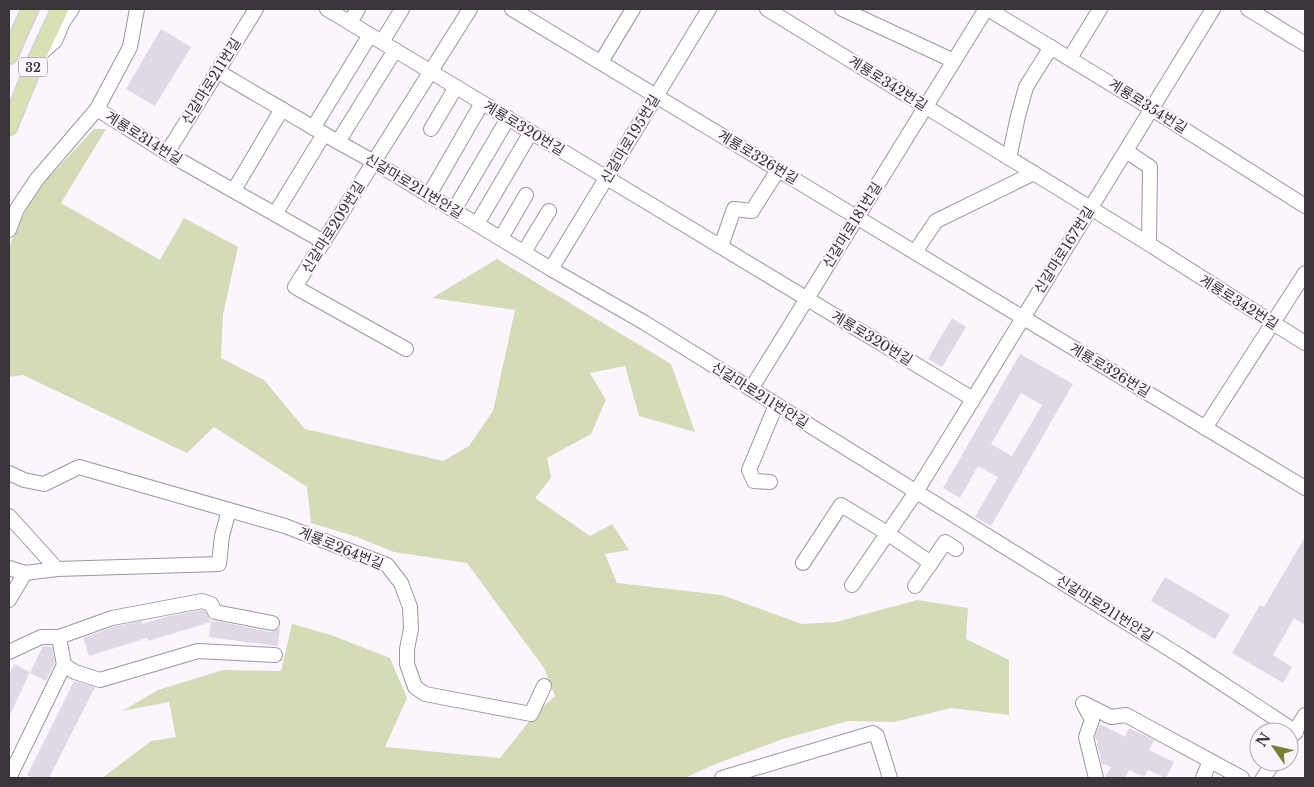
<svg xmlns="http://www.w3.org/2000/svg" width="1314" height="787" font-family="'Libre Baskerville','Noto Sans KR',serif">
	<rect width="100%" height="100%" fill="#fbf5fd"/>
	<!-- green -->
	<polygon fill="#d3dcb6" points="94,129 106,129 61,203 160,260 184,218 238,247 223,314 221,358 264,380 305,429 443,461 469,446 493,411 515,310 432,298 497,259 671,364 695,432 639,416 625,366 590,373 606,400 591,434 547,458 551,478 535,498 590,536 612,524 629,550 605,554 617,583 722,595 802,624 836,622 917,600 968,608 966,639 1009,660 1009,715 951,708 894,722 848,721 783,739 713,765 685,778 102,778 151,741 176,737 169,702 122,711 158,690 223,670 281,671 292,624 331,635 390,658 407,698 385,747 500,758 534,715 555,696 544,668 467,563 394,552 357,537 311,523 307,487 214,427 187,453 23,375 9,377 9,248 18,224 39,188"/>
	<!-- building -->
	<g fill="#e1d8e5" fill-rule="evenodd">
		<polygon points="161,29 191,47 155,106 126,89"/>
		<polygon points="952,318 966,327 942,367 928,359"/>
		<path d="M1020,354L1073,384L991,526L975,517L998,477L978,466L960,498L943,488ZM1021,393L1042,405L1012,456L991,444Z"/>
		<polygon points="1305,537 1305,625 1294,618 1273,655 1292,667 1283,683 1232,653 1260,605 1264,607"/>
		<polygon points="1165,577 1230,615 1215,639 1151,601"/>
		<polygon points="201,610 205,611 211,622 211,621 222,622 270,632 274,631 280,628 278,646 209,637 211,622 148,641 147,638 89,656 83,638 116,626 142,621 142,624 165,617"/>
		<polygon points="43,646 52,647 55,662 46,681 30,673"/>
		<polygon points="14,664 30,672 9,717 9,675"/>
		<polygon points="74,681 95,687 49,778 33,778 27,775"/>
		<polygon points="1100,724 1125,737 1129,728 1154,740 1149,750 1174,762 1166,778 1148,770 1144,777 1129,770 1125,778 1105,778 1111,767 1101,763 1100,756 1101,754 1099,753 1097,743 1098,741 1096,740 1095,737"/>
	</g>
	<g fill="none" stroke-linecap="round" stroke-linejoin="round">
		<defs>
			<g id="minor">
				<polyline points="327,9 973,399"/>
				<polyline points="512,9 1305,488"/>
				<polyline points="767,9 1149,244 1273,323 1305,343"/>
				<polyline points="842,9 954,61"/>
				<polyline points="988,9 1152,109 1305,206"/>
				<polyline points="1248,9 1305,44"/>
				<polyline points="350,22 358,9"/>
				<polyline points="382,42 402,9"/>
				<polyline points="39,55 55,41 63,22 72,9"/>
				<polyline points="1070,58 1100,9"/>
				<polyline points="601,62 633,9"/>
				<polyline points="217,71 324,134 374,162 551,269 645,323 1182,657 1296,732"/>
				<polyline points="97,109 167,153 324,242"/>
				<polyline points="313,128 370,35"/>
				<polyline points="431,129 456,87"/>
				<polyline points="338,142 395,50"/>
				<polyline points="1126,151 1150,167 1149,244"/>
				<polyline points="167,153 256,9"/>
				<polyline points="1009,158 1018,116 1026,87 1051,47"/>
				<polyline points="234,190 282,109"/>
				<polyline points="429,195 482,103"/>
				<polyline points="454,210 508,118"/>
				<polyline points="275,214 324,134"/>
				<polyline points="477,224 531,132"/>
				<polyline points="9,230 17,209 37,179 97,109 130,47 137,9"/>
				<polyline points="501,238 526,195"/>
				<polyline points="721,246 734,209 752,211 778,170"/>
				<polyline points="524,252 549,211"/>
				<polyline points="915,252 936,221 1034,173"/>
				<polyline points="551,269 709,9"/>
				<polyline points="406,349 295,287 470,9"/>
				<polyline points="751,389 986,9"/>
				<polyline points="1205,428 1305,273"/>
				<polyline points="9,473 24,480 44,484 79,467 285,526 387,565 401,583 410,607 411,629 407,649 407,664 415,687 425,694 531,714 544,686"/>
				<polyline points="770,482 754,481 749,470 776,405"/>
				<polyline points="9,516 57,569"/>
				<polyline points="803,563 841,505 887,533 931,563 945,542 956,549"/>
				<polyline points="9,568 25,573 57,569 219,564 222,536 229,510"/>
				<polyline points="852,585 916,492 1213,9"/>
				<polyline points="915,586 931,563"/>
				<polyline points="9,600 25,573"/>
				<polyline points="59,637 64,665"/>
				<polyline points="9,652 41,637 59,637 112,618 202,601 211,604 215,612 272,623"/>
				<polyline points="1289,741 1305,715"/>
				<polyline points="9,778 64,665 75,672 100,680 198,651 275,655"/>
				<polyline points="722,778 873,733 877,736 890,778"/>
				<polyline points="1096,778 1086,737 1092,720 1083,703 1111,717 1126,715 1242,778"/>
				<polyline points="1203,778 1210,761"/>
				<polyline points="1263,778 1274,762"/>
			</g>
			<g id="major">
				<polyline points="9,56 30,9"/>
				<polyline points="9,127 37,58 60,9"/>
			</g>
		</defs>
		<!-- minor casing -->
		<use href="#minor" stroke="#9e96a2" stroke-width="16"/>
		<!-- major casing -->
		<use href="#major" stroke="#d3d3d4" stroke-width="19"/>
		<!-- minor -->
		<use href="#minor" stroke="#fff" stroke-width="14"/>
		<!-- major -->
		<use href="#major" stroke="#d7e1b3" stroke-width="16"/>
	</g>
	<g text-anchor="middle" dominant-baseline="central" stroke-width="4" stroke-linejoin="round" paint-order="stroke">
		<!-- shield labels -->
		<rect fill="#fbf5fd" stroke="#736f74" stroke-width="1" x="19" y="57.5" width="28" height="19" rx="4"/>
		<g font-size="12" font-weight="bold" fill="#39353a">
			<text x="33" y="67">32</text>
		</g>
		<!-- street labels -->
		<g font-size="14" fill="#39353a" stroke="#fbf5fd">
			<text transform="translate(211 81) rotate(-58)">신갈마로211번길</text>
			<text transform="translate(888 83) rotate(32)">계룡로342번길</text>
			<text transform="translate(1148 106) rotate(32)">계룡로354번길</text>
			<text transform="translate(524 128) rotate(31)">계룡로320번길</text>
			<text transform="translate(144 138) rotate(32)">계룡로314번길</text>
			<text transform="translate(630 139) rotate(-59)">신갈마로195번길</text>
			<text transform="translate(758 157) rotate(31)">계룡로326번길</text>
			<text transform="translate(414 186) rotate(31)">신갈마로211번안길</text>
			<text transform="translate(852 225) rotate(-58)">신갈마로181번길</text>
			<text transform="translate(333 227) rotate(-58)">신갈마로209번길</text>
			<text transform="translate(1064 250) rotate(-58)">신갈마로167번길</text>
			<text transform="translate(1239 302) rotate(32)">계룡로342번길</text>
			<text transform="translate(872 338) rotate(31)">계룡로320번길</text>
			<text transform="translate(1110 370) rotate(31)">계룡로326번길</text>
			<text transform="translate(760 395) rotate(32)">신갈마로211번안길</text>
			<text transform="translate(341 548) rotate(22)">계룡로264번길</text>
			<text transform="translate(1105 608) rotate(32)">신갈마로211번안길</text>
		</g>
	</g>
	<!-- border -->
	<rect width="1314" height="787" fill="none" stroke="#39353a" stroke-width="20"/>
	<!-- north arrow -->
	<g transform="translate(1274 747) rotate(304)"><circle r="24" fill="#fbf5fd" stroke="#ada8af"/>
	<path d="M0-4L9 19L0 12L-9 19Z" fill="#748332"/>
	<text y="-8" font-size="14" font-weight="bold" text-anchor="middle" fill="#39353a">N</text>
	</g>
</svg>
